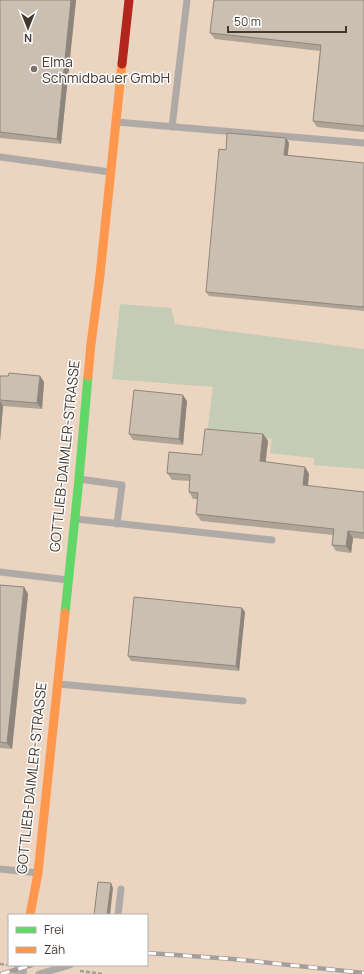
<svg xmlns="http://www.w3.org/2000/svg" width="364" height="974" font-family="Manrope,sans-serif">
	<rect width="100%" height="100%" fill="#e8dace"/>
	<!-- built -->
	<path fill="#ebd4c0" fill-rule="evenodd" d="M0,0H364V974H0ZM9,915H147V965H9Z"/>
	<!-- green -->
	<polygon fill="#c4ccb6" points="120,304 171,308 175,324 364,349 364,469 314,465 314,458 270,453 272,439 207,433 213,387 112,379"/>
	<g fill="none" stroke-linecap="round" stroke-linejoin="round">
		<!-- path -->
		<g stroke="#a69f9b" stroke-width="2.5" stroke-dasharray="4 2" stroke-linecap="butt">
			<polyline points="0,964 7,965"/>
			<polyline points="80,971 103,974"/>
		</g>
		<!-- lane -->
		<g stroke="#b0aaa7" stroke-width="7">
			<polyline points="116,122 364,143"/>
			<polyline points="172,127 187,0"/>
			<polyline points="0,157 110,172"/>
			<polyline points="79,479 122,485 117,524"/>
			<polyline points="76,519 272,540"/>
			<polyline points="0,572 68,580"/>
			<polyline points="58,684 243,701"/>
			<polyline points="0,869 38,873"/>
			<polyline points="118,915 121,889"/>
			<polyline points="39,974 70,965"/>
		</g>
		<!-- street -->
		<polyline stroke="#b0aaa7" stroke-width="13" points="20,974 21,965"/>
		<!-- fast -->
		<polyline stroke="#63d668" stroke-width="9" points="65,613 79,479 88,376"/>
		<!-- slow -->
		<g stroke="#ff974d" stroke-width="9">
			<polyline points="88,376 91,344 100,275 122,64"/>
			<polyline points="30,915 38,873 65,613"/>
		</g>
		<!-- jam -->
		<polyline stroke="#b3261e" stroke-width="9" points="122,64 129,0"/>
		<defs>
			<g id="rail">
				<polyline points="147,953 233,959 364,973"/>
				<polyline points="1,974 32,965"/>
			</g>
		</defs>
		<!-- rail casing -->
		<use href="#rail" stroke="#a69e9b" stroke-width="4.5"/>
		<!-- rail -->
		<use href="#rail" stroke="#fff" stroke-width="3" stroke-dasharray="9" stroke-linecap="butt"/>
	</g>
	<!-- wall -->
	<g fill="#afa498">
		<polygon points="0,0 76,0 61,144 0,138"/>
		<polygon points="364,0 364,132 317,127 313,121 320,51 215,39 210,33"/>
		<polygon points="286,138 289,143 288,155 364,163 364,311 209,296 206,292"/>
		<polygon points="0,376 40,376 44,382 42,409 3,406 0,441"/>
		<polygon points="187,401 183,445 133,440 129,434"/>
		<polygon points="263,434 268,441 265,462 305,467 309,474 308,486 364,492 364,539 353,538 351,553 336,551 332,545 333,535 201,521 196,514 198,499 193,499 189,492 190,481 172,480 167,473 202,455"/>
		<polygon points="0,585 24,587 28,594 12,749 0,748"/>
		<polygon points="242,608 245,612 239,671 131,661 128,656"/>
	</g>
	<!-- shaded-wall -->
	<g fill="#8e867c">
		<polygon points="71,0 76,0 61,144 57,139"/>
		<polygon points="286,138 289,143 287,159 284,155"/>
		<polygon points="40,376 44,382 42,409 37,403"/>
		<polygon points="183,395 187,401 183,445 179,439"/>
		<polygon points="0,401 3,406 0,441"/>
		<polygon points="263,434 268,441 265,468 260,461"/>
		<polygon points="305,467 309,474 307,492 303,485"/>
		<polygon points="348,531 353,538 351,553 346,546"/>
		<polygon points="24,587 28,594 12,749 7,743"/>
		<polygon points="242,608 245,612 239,671 236,666"/>
		<polygon points="111,883 113,888 110,915 107,915"/>
	</g>
	<!-- building -->
	<g fill="#cbbfb1" stroke="#8e867c">
		<polygon points="0,0 71,0 57,139 0,132"/>
		<polygon points="214,0 364,0 364,126 313,121 321,45 210,33"/>
		<polygon points="227,133 286,138 284,155 364,163 364,307 206,292 219,149 226,150"/>
		<polygon points="9,373 40,376 37,403 0,400 0,376 8,376"/>
		<polygon points="134,390 183,395 179,439 129,434"/>
		<polygon points="205,429 263,434 260,461 305,467 303,485 364,492 364,533 348,531 346,546 332,545 334,529 196,514 198,493 189,492 190,475 167,473 169,452 202,455"/>
		<polygon points="0,585 24,587 7,743 0,742"/>
		<polygon points="134,597 242,608 236,666 128,656"/>
		<polygon points="98,882 111,883 107,915 94,915"/>
	</g>
	<!-- markers -->
	<circle fill="#7c7167" stroke="#fff" stroke-width="1.5" cx="34" cy="69" r="4"/>
	<g text-anchor="middle" dominant-baseline="central" stroke-width="3" stroke-linejoin="round" paint-order="stroke">
		<!-- poi labels -->
		<g font-size="14" fill="#42382f" stroke="#fff" text-anchor="start">
			<text x="42" y="61">Elma<tspan x="42" dy="16">Schmidbauer GmbH</tspan></text>
		</g>
		<!-- street labels -->
		<g font-size="14" fill="#42382f" stroke="#fff">
			<text transform="translate(64 456) rotate(-84)">GOTTLIEB-DAIMLER-STRASSE</text>
			<text transform="translate(31 778) rotate(-84)">GOTTLIEB-DAIMLER-STRASSE</text>
		</g>
	</g>
	<!-- legend -->
	<rect x="8" y="914" width="140" height="52" fill="#ffffff" stroke="#b3afac"/>
	<rect x="16" y="927" width="20" height="6" fill="#63d668" stroke="#b3afac"/>
	<text x="44" y="934" font-size="12" fill="#42382f">Frei</text>
	<rect x="16" y="947" width="20" height="6" fill="#ff974d" stroke="#b3afac"/>
	<text x="44" y="954" font-size="12" fill="#42382f">Zäh</text>
	<!-- north arrow -->
	<g transform="translate(28 28) rotate(180)" stroke="#ffffff" stroke-width="3" paint-order="stroke">
	<path d="M0-3L7 15L0 10L-7 15Z" fill="#42382f"/>
	<text y="-6" font-size="11" font-weight="bold" text-anchor="middle" fill="#42382f">N</text>
	</g>
	<!-- scale -->
	<path d="M228 26v6h118v-6" fill="none" stroke="#42382f" stroke-width="2"/>
	<text x="234" y="26" font-size="12" fill="#42382f" stroke="#ffffff" stroke-width="3" paint-order="stroke">50 m</text>
</svg>
